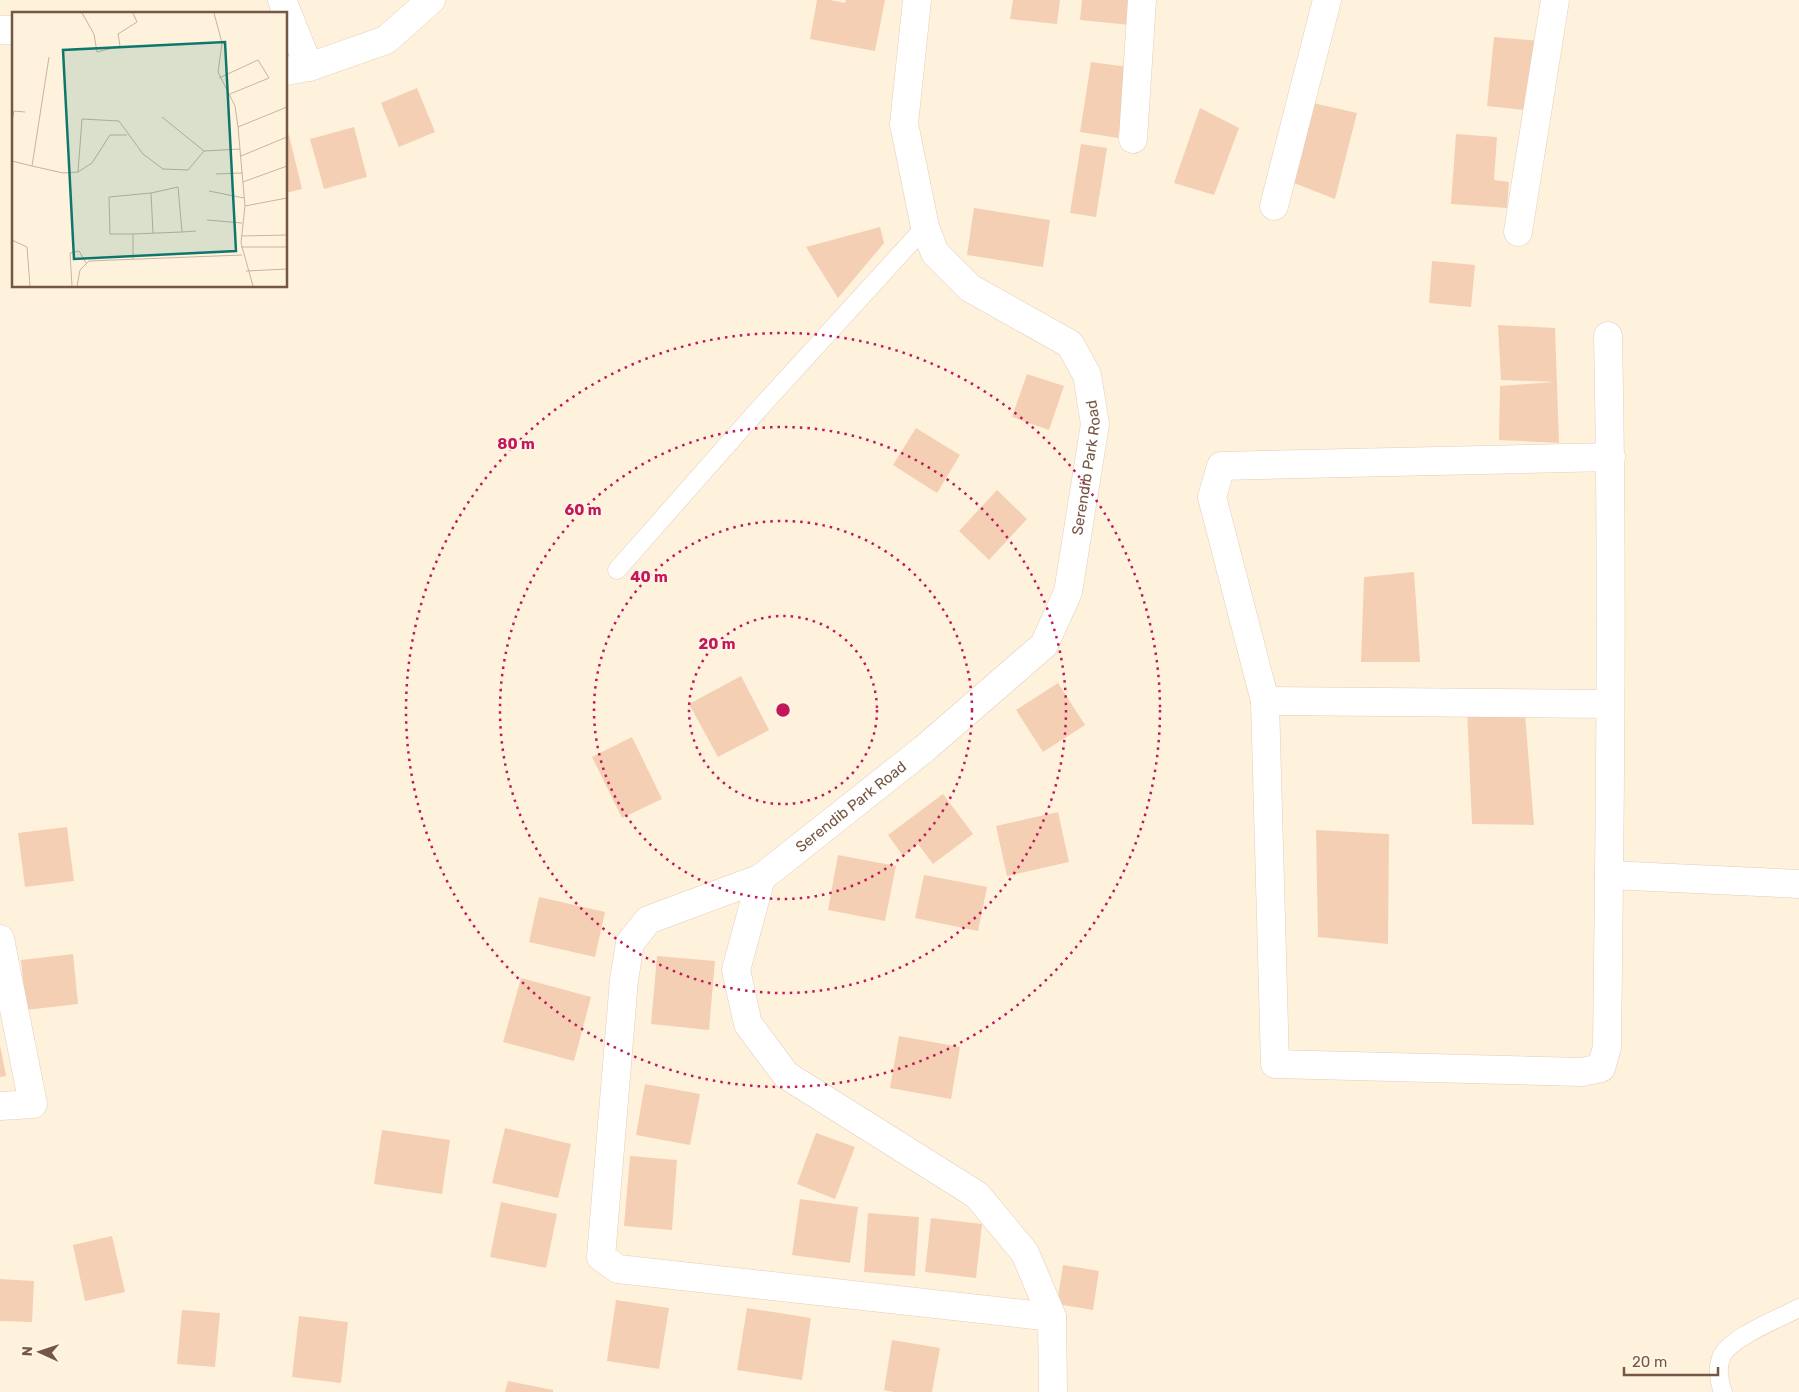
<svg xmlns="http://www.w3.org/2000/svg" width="1799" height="1392" font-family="Rubik,sans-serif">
	<rect width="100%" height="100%" fill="#fef2dd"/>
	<!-- building -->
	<g fill="#f5cfb3">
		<polygon points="817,0 830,0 845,3 846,0 885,0 875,51 810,39"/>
		<polygon points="1013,0 1060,0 1057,24 1010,19"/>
		<polygon points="1082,0 1132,0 1130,25 1080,20"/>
		<polygon points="1494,37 1540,41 1533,111 1487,106"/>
		<polygon points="1091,62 1128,67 1118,138 1080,132"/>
		<polygon points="417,88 435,132 399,147 381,103"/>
		<polygon points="1309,102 1357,113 1335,199 1294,183"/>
		<polygon points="1200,108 1239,128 1214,195 1174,183"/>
		<polygon points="354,127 367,177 324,189 310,139"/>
		<polygon points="1456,134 1497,137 1494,180 1509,182 1507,208 1451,204"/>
		<polygon points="289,135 302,189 286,193 286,136"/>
		<polygon points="1081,144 1107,148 1096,217 1070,213"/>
		<polygon points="974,208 1050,220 1043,267 967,255"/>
		<polygon points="880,227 884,243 838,298 806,247"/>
		<polygon points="1432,261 1475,265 1471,307 1429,303"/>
		<polygon points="1498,325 1555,328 1559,443 1499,440 1500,386 1555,382 1501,380"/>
		<polygon points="1027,374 1064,386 1049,430 1012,417"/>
		<polygon points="916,428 960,455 937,493 893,465"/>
		<polygon points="997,490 1027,519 989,560 959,531"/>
		<polygon points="1414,572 1420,662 1361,662 1364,577"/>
		<polygon points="741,676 769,730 718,757 689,704"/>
		<polygon points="1058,683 1085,725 1043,752 1016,710"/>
		<polygon points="1467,710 1525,714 1534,825 1472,824"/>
		<polygon points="632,737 662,799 622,818 592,757"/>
		<polygon points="943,794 973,834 933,864 918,844 903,856 888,835"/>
		<polygon points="1058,812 1069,862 1007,876 996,826"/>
		<polygon points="67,827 74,881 25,887 18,833"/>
		<polygon points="1316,830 1389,834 1388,944 1318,937"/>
		<polygon points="838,855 896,866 885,921 828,910"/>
		<polygon points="924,875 987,887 978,931 915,918"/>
		<polygon points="539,897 605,912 595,957 529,942"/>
		<polygon points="73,954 78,1004 26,1010 21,960"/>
		<polygon points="657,956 715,961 709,1030 651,1024"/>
		<polygon points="521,978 591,997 574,1061 503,1042"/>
		<polygon points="899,1036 960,1047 951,1099 890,1088"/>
		<polygon points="0,1045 6,1076 0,1077"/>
		<polygon points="645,1084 700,1094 690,1145 636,1135"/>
		<polygon points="505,1128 571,1144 558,1198 492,1183"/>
		<polygon points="382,1130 450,1140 442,1194 374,1184"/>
		<polygon points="816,1133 855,1147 835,1199 797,1184"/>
		<polygon points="630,1156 677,1160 672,1230 624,1226"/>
		<polygon points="800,1199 858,1207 850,1263 792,1255"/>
		<polygon points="501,1202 557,1214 546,1268 490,1257"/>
		<polygon points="868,1213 919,1217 915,1276 864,1272"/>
		<polygon points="931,1218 982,1224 976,1278 925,1272"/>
		<polygon points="112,1236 125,1292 85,1301 73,1245"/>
		<polygon points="1063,1265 1099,1271 1093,1310 1057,1304"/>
		<polygon points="0,1279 34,1281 32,1322 0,1321"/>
		<polygon points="616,1300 669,1308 659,1369 607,1361"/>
		<polygon points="747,1308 811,1318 802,1380 737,1370"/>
		<polygon points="182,1310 220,1313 215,1367 177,1364"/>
		<polygon points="299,1316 348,1322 341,1383 292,1377"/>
		<polygon points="892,1340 940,1348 932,1392 893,1392 884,1390"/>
		<polygon points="508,1381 553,1390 553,1392 505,1392"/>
	</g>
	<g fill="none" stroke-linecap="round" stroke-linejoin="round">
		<defs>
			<g id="lane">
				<polyline points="617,570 758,410 925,227"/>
				<path d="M1723,1392C1719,1382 1717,1368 1721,1358C1728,1338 1780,1318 1799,1308"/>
			</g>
			<g id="street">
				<polyline points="282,0 309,67"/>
				<polyline points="1133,139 1142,0"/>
				<polyline points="1274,206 1327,0"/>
				<polyline points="1518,232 1555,0"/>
				<path d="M1608,336C1613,573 1610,810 1607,1047L1601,1068L1582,1072L1275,1064L1265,701L1212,497L1221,466L1611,457"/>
				<polyline points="1265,701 1609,704"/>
				<polyline points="1609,875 1799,884"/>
				<path id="s1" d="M761,878L736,970L748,1024L786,1075L977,1195L1025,1253L1052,1317L618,1269L601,1257L624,980L630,943L648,920L761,878L924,749L1044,645L1068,592L1095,424L1087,375L1070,344L970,288L935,253L925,227L904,124L917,0"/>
				<polyline points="0,939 33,1104 0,1106"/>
				<polyline points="1052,1317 1053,1392"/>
			</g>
			<g id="secondary">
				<polyline points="0,30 14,30"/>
				<polyline points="286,71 309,67 386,40 431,0"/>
			</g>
		</defs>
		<!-- lane casing -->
		<use href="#lane" stroke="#e2cdb9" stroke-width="19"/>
		<!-- street casing -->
		<use href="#street" stroke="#e2cdb9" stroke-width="29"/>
		<!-- secondary casing -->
		<use href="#secondary" stroke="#ead1b9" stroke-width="29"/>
		<!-- lane -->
		<use href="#lane" stroke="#fff" stroke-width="18"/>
		<!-- street -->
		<use href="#street" stroke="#fff" stroke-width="28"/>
		<!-- secondary -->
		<use href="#secondary" stroke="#fff" stroke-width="28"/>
	</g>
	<!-- distance rings -->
	<g fill="none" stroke="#c2185b" stroke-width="2.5" stroke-dasharray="2.5 5">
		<circle cx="783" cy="710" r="94"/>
		<circle cx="783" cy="710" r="189"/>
		<circle cx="783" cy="710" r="283"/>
		<circle cx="783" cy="710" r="377"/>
	</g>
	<g text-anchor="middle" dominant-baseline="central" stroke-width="4" stroke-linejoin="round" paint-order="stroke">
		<!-- street labels -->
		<g font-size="15" fill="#755744" stroke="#fff5e5">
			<text stroke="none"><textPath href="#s1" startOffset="2058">Serendib Park Road</textPath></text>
			<text stroke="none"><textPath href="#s1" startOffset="1622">Serendib Park Road</textPath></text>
		</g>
	</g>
	<!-- overview -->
	<g transform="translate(12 12)">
		<rect width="275" height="275" fill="#fef2dd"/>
		<path fill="none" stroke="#c7b4a0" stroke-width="1" d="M70,1L82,22L85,40L108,34L106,22L125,10L121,1M202,1L210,31L206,60L223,94L226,115L233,194L229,231L241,274M37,45L20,154L51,161L66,160M207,66L246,48L257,66L218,82M150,105L192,139M0,109L2,99L13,100M226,115L275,95M115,123H98L80,151L66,160L70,107L107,109L131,142L151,157L176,158L192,139L228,137M229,144L275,125M0,149L20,154M204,162L230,161M231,170L275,154M197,179L232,186M139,181L141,221M233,194L275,186M195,208L230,211M170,220L166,175L139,181L97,185L98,222H121L170,220L184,219M121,222V247M229,224L275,223M0,228L15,235L18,274M229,235H275M234,259L275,257M60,274L58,241L67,239L74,251M65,274L68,258L77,249L230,243"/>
		<path fill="#0f766e" fill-opacity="0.15" stroke="#0f766e" stroke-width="2.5" d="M213,30L224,239L62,247L51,38Z"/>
		<rect width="275" height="275" fill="none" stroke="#755744" stroke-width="2.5"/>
	</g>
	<circle cx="783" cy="710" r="8" fill="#c2185b" stroke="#fff5e5" stroke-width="2.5"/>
	<g font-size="15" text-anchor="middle" font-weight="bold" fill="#c2185b" stroke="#fff5e5" stroke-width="4" stroke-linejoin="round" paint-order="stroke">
		<text x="516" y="449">80 m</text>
		<text x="583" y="515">60 m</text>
		<text x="649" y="582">40 m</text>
		<text x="717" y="649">20 m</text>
	</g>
	<!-- north arrow -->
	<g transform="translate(40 1352) rotate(273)" stroke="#fff5e5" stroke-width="4" paint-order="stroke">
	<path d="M0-4L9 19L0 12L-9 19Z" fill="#755744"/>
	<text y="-8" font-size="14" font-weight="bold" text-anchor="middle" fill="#755744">N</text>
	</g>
	<!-- scale -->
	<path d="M1624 1367v8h94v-8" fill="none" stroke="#755744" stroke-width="2.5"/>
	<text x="1632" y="1367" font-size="15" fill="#755744" stroke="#fff5e5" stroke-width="4" paint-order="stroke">20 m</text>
</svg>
